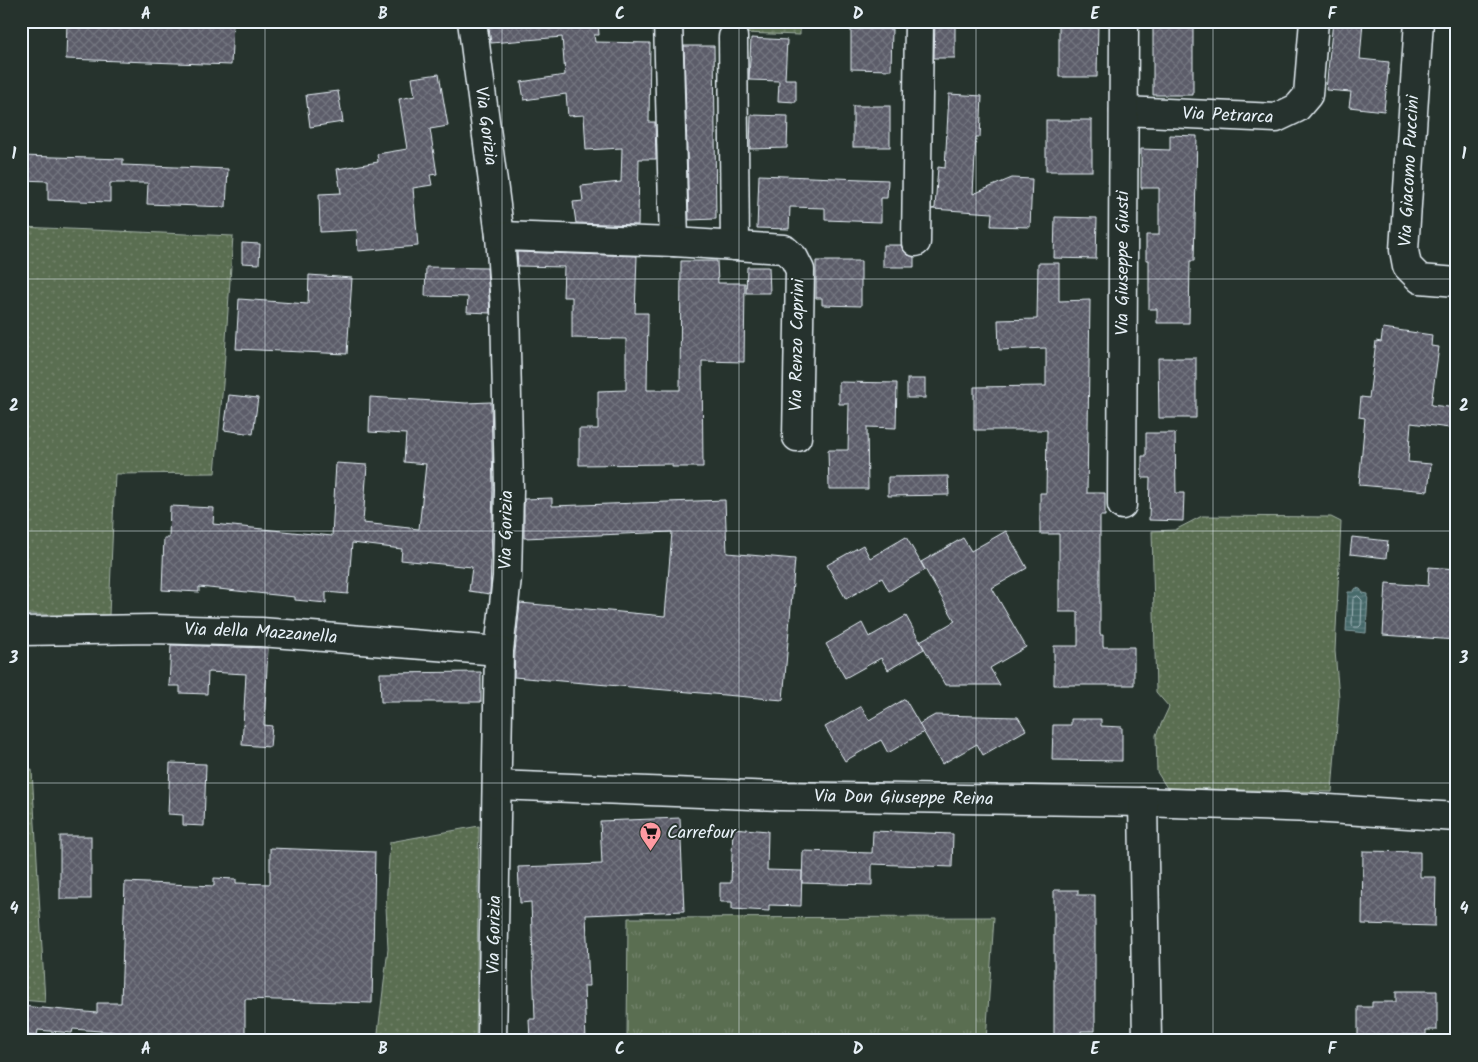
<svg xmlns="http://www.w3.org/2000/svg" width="1478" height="1062" font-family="Kalam,sans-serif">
	<defs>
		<pattern id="grass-dots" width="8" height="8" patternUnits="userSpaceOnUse" patternTransform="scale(1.25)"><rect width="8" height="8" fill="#5a6e51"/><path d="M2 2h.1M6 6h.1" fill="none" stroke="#72836b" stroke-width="1.8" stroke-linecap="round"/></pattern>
		<pattern id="park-tufts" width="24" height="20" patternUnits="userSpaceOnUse" patternTransform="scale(1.25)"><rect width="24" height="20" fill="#5a6e51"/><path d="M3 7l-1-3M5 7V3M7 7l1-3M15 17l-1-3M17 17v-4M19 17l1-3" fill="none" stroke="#72836b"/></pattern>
		<pattern id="water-rules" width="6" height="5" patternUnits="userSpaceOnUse" patternTransform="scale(1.25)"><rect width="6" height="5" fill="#466a6b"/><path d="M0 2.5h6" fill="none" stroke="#618081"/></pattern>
		<pattern id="building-cross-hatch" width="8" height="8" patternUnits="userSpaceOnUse" patternTransform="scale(1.25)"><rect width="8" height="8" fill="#5b5c69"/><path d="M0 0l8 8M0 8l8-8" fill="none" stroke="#73747f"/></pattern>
	</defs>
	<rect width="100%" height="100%" fill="#26332d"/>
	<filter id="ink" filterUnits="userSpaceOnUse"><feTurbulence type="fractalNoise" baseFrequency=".02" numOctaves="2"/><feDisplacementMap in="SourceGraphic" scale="10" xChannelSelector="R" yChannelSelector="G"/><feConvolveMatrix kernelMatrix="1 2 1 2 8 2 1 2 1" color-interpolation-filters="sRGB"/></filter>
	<g filter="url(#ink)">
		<!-- grass -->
		<g fill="url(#grass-dots)" stroke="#a1b0a4">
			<polygon points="727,21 800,21 800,35 742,33 727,30"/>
			<polygon points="21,227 233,236 223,384 215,473 115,474 109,615 21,614"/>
			<polygon points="1202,516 1331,517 1341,522 1335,651 1339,698 1332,792 1167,788 1157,772 1156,735 1169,707 1156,692 1152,531 1175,530"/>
			<polygon points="21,770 32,770 45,1002 21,1000"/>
			<polygon points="479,826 476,1041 377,1041 388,949 386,906 390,842"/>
		</g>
		<!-- park -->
		<polygon fill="url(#park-tufts)" stroke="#a1b0a4" points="994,917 986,1041 627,1041 628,918"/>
		<!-- water -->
		<polygon fill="url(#water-rules)" stroke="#87a0a3" points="1356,588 1360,589 1363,593 1368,594 1366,633 1346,631 1348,592 1353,592"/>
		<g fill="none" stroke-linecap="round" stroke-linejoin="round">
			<!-- shore -->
			<polygon stroke="#a7bbc0" stroke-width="1" points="1358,596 1362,600 1361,625 1359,627 1353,627 1352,625 1353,599"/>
		</g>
		<!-- building -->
		<g fill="url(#building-cross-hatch)" stroke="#e8f1f8">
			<polygon points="67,21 233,23 231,65 66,59"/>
			<polygon points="488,21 598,21 599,35 594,35 595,42 650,43 649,122 655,122 656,159 639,159 638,225 576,223 573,202 583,201 581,186 621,182 622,148 586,150 584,115 568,116 566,94 524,100 521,82 565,75 562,37 491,43"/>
			<polygon points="935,21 955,21 955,58 934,58"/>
			<polygon points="1059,21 1098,21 1097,77 1059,77"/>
			<polygon points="1153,21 1193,22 1193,95 1153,95"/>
			<polygon points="1333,21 1363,21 1360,59 1389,62 1384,111 1349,107 1351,92 1326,90"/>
			<polygon points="851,29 892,29 891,70 851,69"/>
			<polygon points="751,38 787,40 785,79 796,79 796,102 778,101 779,81 749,80"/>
			<polygon points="684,46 714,46 716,219 689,220"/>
			<polygon points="439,74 448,126 430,129 437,174 430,175 432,185 413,188 418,246 358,251 357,230 320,232 319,194 341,193 337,169 378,162 377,154 407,149 399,99 415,96 412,78"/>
			<polygon points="338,91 343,122 310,127 306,95"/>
			<polygon points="949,94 982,96 980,137 976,137 973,194 1012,178 1032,179 1030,227 991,226 992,213 932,209 935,208 938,167 945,168"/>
			<rect x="853" y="106" width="37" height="41"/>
			<polygon points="751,115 788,116 787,148 750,149"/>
			<rect x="1046" y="120" width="46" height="51"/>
			<polygon points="1170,135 1197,136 1194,261 1190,261 1189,323 1157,323 1157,309 1149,309 1149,260 1146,260 1146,235 1159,235 1159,188 1141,188 1141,149 1170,150"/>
			<polygon points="21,156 123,159 123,165 228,169 226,207 147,204 148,183 110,183 110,202 48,200 48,181 21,180"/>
			<polygon points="759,175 888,180 887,198 881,198 881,222 825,220 825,208 790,207 789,229 757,228"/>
			<polygon points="1055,217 1097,218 1096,259 1054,258"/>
			<polygon points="242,243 260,244 259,264 242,263"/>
			<polygon points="883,245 901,245 903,250 908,255 914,257 914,267 883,267"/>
			<polygon points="517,252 637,256 635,313 648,313 647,390 680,390 681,261 717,261 718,283 745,283 744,362 702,361 703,467 672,467 672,464 579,465 579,429 598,429 598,391 626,390 626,339 572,338 572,297 563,297 564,267 518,266"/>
			<polygon points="816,261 861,261 861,306 822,305 822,298 816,298"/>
			<polygon points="1038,263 1059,263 1059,301 1090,300 1087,493 1105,493 1105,516 1100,516 1100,635 1103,635 1103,647 1134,647 1134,685 1054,685 1054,646 1078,646 1078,612 1059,612 1059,534 1040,534 1040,493 1046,493 1047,430 974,430 974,387 1046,386 1046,348 999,350 998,320 1037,319"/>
			<polygon points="426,267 487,268 490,313 467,312 468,297 425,296"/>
			<polygon points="747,267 769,267 770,293 746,293"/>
			<polygon points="309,275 352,278 347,354 236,349 239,299 308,304"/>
			<polygon points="1383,328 1432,335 1431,346 1439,347 1431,405 1457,408 1457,429 1411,423 1408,462 1431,464 1428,491 1359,485 1365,418 1359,417 1361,397 1369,398 1376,341 1381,342"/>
			<polygon points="1158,358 1196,358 1196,418 1159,418"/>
			<rect x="907" y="379" width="18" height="19"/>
			<polygon points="839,382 897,383 896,428 867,427 868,489 829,489 828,450 848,450 849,404 839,404"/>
			<polygon points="229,395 258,398 253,434 224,430"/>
			<polygon points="370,397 466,403 491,402 493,490 490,594 469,591 472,567 401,560 402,549 352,543 348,594 326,592 326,603 295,600 295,597 199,587 199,592 162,590 164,538 169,538 170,506 214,508 213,524 332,536 336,463 367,465 363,523 419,529 426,464 404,462 406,434 369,432"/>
			<polygon points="1146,433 1175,433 1176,493 1184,493 1183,521 1149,520 1150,478 1142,478 1142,456 1146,456"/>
			<polygon points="948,476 949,495 888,496 888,477"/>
			<polygon points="552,498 552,506 725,500 727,553 795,559 783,700 514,677 515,652 520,603 665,616 672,532 524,538 524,499"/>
			<polygon points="1006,531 1027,568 992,588 1026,647 990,668 1000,685 945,685 920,641 955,621 921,562 963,538 971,551"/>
			<polygon points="906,537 925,570 889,591 882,578 846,599 827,565 863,545 870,558"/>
			<polygon points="1352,537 1388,541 1386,558 1350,554"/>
			<polygon points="1429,567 1457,569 1457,640 1383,635 1386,583 1428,586"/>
			<polygon points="906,616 924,649 888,670 881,658 845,678 826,644 862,623 869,637"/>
			<polygon points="171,645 268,648 264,725 272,726 270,747 242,745 246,674 208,672 207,694 180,693 180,686 169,686"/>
			<polygon points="481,672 481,702 381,702 380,673"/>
			<polygon points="905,699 924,732 888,753 881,740 845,761 825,727 861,706 869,720"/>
			<polygon points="935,715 1018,717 1026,730 983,755 977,744 942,764 919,724"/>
			<polygon points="1071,719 1101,719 1101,726 1122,727 1122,761 1052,760 1053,725 1071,725"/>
			<polygon points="170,763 206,764 204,826 183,825 183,815 168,814"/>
			<polygon points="680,818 684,911 586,915 589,986 584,986 586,1041 530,1041 529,1019 535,1019 531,902 520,903 518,867 602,864 600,821"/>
			<polygon points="733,828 768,831 767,870 802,871 801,906 769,905 769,911 732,909 732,902 720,902 720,883 731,883"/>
			<polygon points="873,831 953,834 952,867 872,864 872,885 802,883 803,851 872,853"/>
			<rect x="60" y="836" width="31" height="63"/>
			<polygon points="270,848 375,852 372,1003 245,999 245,1041 114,1041 114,1032 73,1029 72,1033 38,1030 37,1036 21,1034 21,1006 97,1013 97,1003 121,1003 125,882 214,886 214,878 236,879 236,883 270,884"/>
			<polygon points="1363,851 1420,852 1420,877 1436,877 1435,926 1362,924"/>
			<polygon points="1054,890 1078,890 1078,895 1095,895 1095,1031 1081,1031 1081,1035 1054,1035"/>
			<polygon points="1396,991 1437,991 1437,1030 1426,1030 1426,1035 1401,1035 1401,1041 1358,1041 1358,1007 1372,1007 1372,1002 1396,1002"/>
		</g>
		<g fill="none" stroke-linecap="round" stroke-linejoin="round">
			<defs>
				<g id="minor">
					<path id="s1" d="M472,21L500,236L505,305L509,490L507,577L499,651L492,1041"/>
					<polyline points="668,21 674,242"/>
					<polyline points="1419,21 1404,250 1407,266 1420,279 1457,282"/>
					<polyline points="733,37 735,246"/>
					<path id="s2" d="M1124,111L1276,118L1297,108L1308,95L1314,21"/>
					<polyline points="500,236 674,242 784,249 794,258 800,270 797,437"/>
					<polyline points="916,242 919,21"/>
					<path id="s3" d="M1122,505L1124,21"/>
					<path id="s4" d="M21,631L153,629L261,632L499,651"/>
					<path id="s5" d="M498,785L779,796L1143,802L1312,808L1457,817"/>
					<polyline points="1143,802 1147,1041"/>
				</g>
			</defs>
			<!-- minor casing -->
			<use href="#minor" stroke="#e8f1f8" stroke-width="31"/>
			<!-- minor -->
			<use href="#minor" stroke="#26332d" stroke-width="28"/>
		</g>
	</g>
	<!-- grid -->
	<path fill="none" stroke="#e8f1f8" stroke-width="1" stroke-opacity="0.55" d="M265,21V1041M502,21V1041M739,21V1041M976,21V1041M1213,21V1041M21,279H1457M21,531H1457M21,783H1457"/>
	<!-- icons -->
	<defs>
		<symbol id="supermarket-pin" viewBox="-11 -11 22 30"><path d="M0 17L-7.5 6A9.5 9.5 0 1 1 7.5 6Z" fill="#ff9aa2" stroke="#26332d"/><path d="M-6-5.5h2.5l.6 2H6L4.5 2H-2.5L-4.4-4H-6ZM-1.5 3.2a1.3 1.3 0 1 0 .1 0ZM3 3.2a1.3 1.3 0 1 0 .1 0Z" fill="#111"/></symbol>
	</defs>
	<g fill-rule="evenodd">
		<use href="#supermarket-pin" x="638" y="820" width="25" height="34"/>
	</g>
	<g text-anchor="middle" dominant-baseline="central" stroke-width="4" stroke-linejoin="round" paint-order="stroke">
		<!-- street labels -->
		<g font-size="18" fill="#e8f1f8" stroke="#26332d">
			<text stroke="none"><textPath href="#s2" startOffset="104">Via Petrarca</textPath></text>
			<text stroke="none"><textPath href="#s1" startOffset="106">Via Gorizia</textPath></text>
			<text transform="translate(1410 171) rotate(-87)">Via Giacomo Puccini</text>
			<text stroke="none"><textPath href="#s3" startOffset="242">Via Giuseppe Giusti</textPath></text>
			<text transform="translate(798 345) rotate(-89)">Via Renzo Caprini</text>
			<text transform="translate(507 530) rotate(-89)">Via Gorizia</text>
			<text stroke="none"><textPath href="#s4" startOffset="240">Via della Mazzanella</textPath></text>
			<text stroke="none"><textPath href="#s5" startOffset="406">Via Don Giuseppe Reina</textPath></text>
			<text transform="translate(495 935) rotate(-89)">Via Gorizia</text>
		</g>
		<!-- poi labels -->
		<g font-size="18" fill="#e8f1f8" stroke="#26332d" text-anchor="start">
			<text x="667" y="833">Carrefour</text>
		</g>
	</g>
	<!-- margin -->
	<rect width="1478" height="1062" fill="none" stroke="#26332d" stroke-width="55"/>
	<rect x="28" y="28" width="1422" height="1006" fill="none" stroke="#e8f1f8" stroke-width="2"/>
	<g font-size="16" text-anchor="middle" font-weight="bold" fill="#e8f1f8">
		<text x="146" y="19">A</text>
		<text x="383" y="19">B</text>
		<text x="620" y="19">C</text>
		<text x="858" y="19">D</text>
		<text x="1095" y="19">E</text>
		<text x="1332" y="19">F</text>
		<text x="14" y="159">1</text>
		<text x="1464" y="159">1</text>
		<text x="14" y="411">2</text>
		<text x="1464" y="411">2</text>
		<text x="14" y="663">3</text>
		<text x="1464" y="663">3</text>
		<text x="14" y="914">4</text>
		<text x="1464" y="914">4</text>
		<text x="146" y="1054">A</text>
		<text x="383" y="1054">B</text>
		<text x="620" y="1054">C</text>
		<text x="858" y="1054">D</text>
		<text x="1095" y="1054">E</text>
		<text x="1332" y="1054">F</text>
	</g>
</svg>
